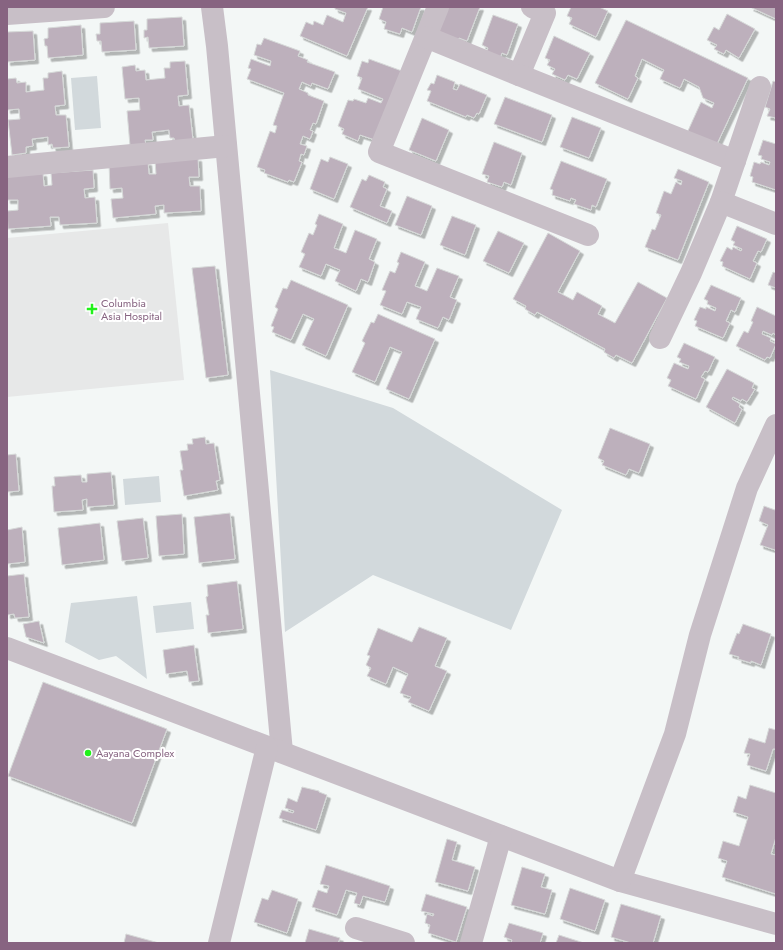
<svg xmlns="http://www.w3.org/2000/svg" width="783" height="950" font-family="Jost,sans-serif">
	<defs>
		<filter id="shadow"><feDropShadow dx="3.5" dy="3.5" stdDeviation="0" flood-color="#0004"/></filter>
	</defs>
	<rect width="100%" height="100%" fill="#f3f7f6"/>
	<!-- built -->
	<polygon fill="#e7e8e8" points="168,223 184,380 7,397 7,238"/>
	<!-- green -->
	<g fill="#d2d9dc">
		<polygon points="97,76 101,128 75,130 71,78"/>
		<polygon points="270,370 393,408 562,510 511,630 373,575 285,632"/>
		<polygon points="159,476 161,502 125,505 123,479"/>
		<polygon points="137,596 147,679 116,656 99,660 65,642 71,603"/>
		<polygon points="191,602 194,629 156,633 153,606"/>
	</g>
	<!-- building -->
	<g fill="#bdb0bc" stroke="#d6d9d8" filter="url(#shadow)">
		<polygon points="335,7 368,7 347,56 300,36 306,22 313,25 314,21 323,25 327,15 343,22 346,13 335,9"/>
		<polygon points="383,7 421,7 412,32 402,28 400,34 384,29 386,22 379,19"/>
		<polygon points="446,7 480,7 467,41 459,38 457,44 437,30"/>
		<polygon points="571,7 599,7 608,11 596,37 569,24 572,18 567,16"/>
		<polygon points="750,7 776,7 776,19"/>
		<polygon points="727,14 755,29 739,58 726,50 724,54 714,49 717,45 707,40 714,27 719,30"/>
		<polygon points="493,15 518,24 507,55 502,53 500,58 486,53 488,48 482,45"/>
		<polygon points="182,17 184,46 149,48 148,37 144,38 144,30 147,30 147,19"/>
		<polygon points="626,20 748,78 716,146 687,133 701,102 712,108 714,103 703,98 699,87 684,79 680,88 660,79 664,70 642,59 635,76 638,78 628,99 595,83"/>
		<polygon points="134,21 136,50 102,52 101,41 97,41 96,34 100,34 100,23"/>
		<polygon points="81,25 83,55 48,58 47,46 45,46 44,39 48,38 48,28"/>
		<polygon points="33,31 35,60 7,62 7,32"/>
		<polygon points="554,36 590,53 577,79 568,75 565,80 552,74 555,69 547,65 550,60 545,58"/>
		<polygon points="264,38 300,51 298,56 308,60 307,62 335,72 328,89 312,83 311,86 302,82 299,89 308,93 308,95 324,101 316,124 313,123 310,130 313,131 310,139 303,136 300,144 307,146 304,155 301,154 299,161 302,162 294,182 289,180 288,182 264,173 265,170 257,167 270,131 275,133 277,126 273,125 284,93 247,79 251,69 248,68 251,59 270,66 271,61 254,55 257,44 261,45"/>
		<polygon points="369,59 402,71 375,140 360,135 358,141 342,134 344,129 338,126 348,100 353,101 354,99 366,103 368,98 381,103 383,99 358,89 362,78 357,76 362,61 368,63"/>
		<polygon points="185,61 188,95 178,96 179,106 189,105 193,140 175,142 174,138 170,138 169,130 152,132 153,140 145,140 146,145 130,146 127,111 140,110 139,98 125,99 122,67 135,65 136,71 145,70 146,80 165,78 164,68 170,68 170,62"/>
		<polygon points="62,71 65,105 55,106 56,115 66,115 69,147 53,148 52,144 48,145 48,137 32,139 33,146 26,147 26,153 12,155 8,120 20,119 19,109 7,110 7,79 16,78 17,83 26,82 26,92 44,90 43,78 48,78 48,73"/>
		<polygon points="437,75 455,82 453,89 457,90 460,84 487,95 479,114 477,113 474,118 467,115 466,117 427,101 431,91 427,90 431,83 434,84"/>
		<polygon points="773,81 776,82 776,118 767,116 770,109 765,107"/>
		<polygon points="505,97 552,115 542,142 494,124"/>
		<polygon points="572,117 601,128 589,158 560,147"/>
		<polygon points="422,118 449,130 436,161 409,150"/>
		<polygon points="763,140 776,144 776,190 752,182 753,177 750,176 754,162 760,164 761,162 769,165 770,162 761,159 762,156 758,155"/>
		<polygon points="494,142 522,153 511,185 504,182 502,187 487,182 489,176 482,174"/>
		<polygon points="330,157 348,164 334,199 310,189 321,159 328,162"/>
		<polygon points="198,158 199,177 189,177 190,186 200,186 201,211 164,213 164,205 155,206 156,214 113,218 111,199 123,198 122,188 110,189 109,164 148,162 149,174 156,174 155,161"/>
		<polygon points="561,161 607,179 596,207 592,205 591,210 574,204 576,200 571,198 570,201 552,195 553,190 550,189"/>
		<polygon points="678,169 709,182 678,260 645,247 652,229 655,230 661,215 656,213 664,191 671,194 676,182 681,185 682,181 674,178"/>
		<polygon points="93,170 94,188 84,189 85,198 95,197 97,223 60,225 59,217 50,217 51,226 8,229 7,211 18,210 18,200 7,200 7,176 43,173 44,186 52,185 51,173"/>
		<polygon points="369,175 385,182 383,187 387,189 380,206 392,211 387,223 350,207 362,179 366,181"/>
		<polygon points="407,196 432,206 421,235 395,225"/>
		<polygon points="319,214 343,224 334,248 346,253 355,230 377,239 369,259 375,262 368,282 361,279 356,291 335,281 340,270 326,264 321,276 299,267 305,254 301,252 309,233 313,235 317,225 315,224"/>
		<polygon points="452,216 476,225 465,255 440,245"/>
		<polygon points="737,226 767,239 761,252 758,251 753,261 757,263 750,279 722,266 723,262 720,261 727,247 732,250 733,247 741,251 742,249 733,245 735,242 731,240"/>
		<polygon points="498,231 524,243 509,273 483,261"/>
		<polygon points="548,233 580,251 558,292 573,300 577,292 602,306 598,314 615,323 638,282 667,298 632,363 616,355 614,358 604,352 605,349 537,312 535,315 525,309 526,306 513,299"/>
		<polygon points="401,252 425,262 415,286 427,291 437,268 459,276 450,297 457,300 449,320 443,317 438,328 416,319 421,307 407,302 402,314 380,305 386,291 382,290 390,271 395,273 399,263 397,262"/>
		<polygon points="215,266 228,375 206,378 192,268"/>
		<polygon points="773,272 776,273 776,288 768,285"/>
		<polygon points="291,280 348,305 326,356 302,345 314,319 303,314 291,340 272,332 274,327 271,326 278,309 275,307 283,288 287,289"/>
		<polygon points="711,285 741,298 735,312 731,310 726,321 730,323 723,338 695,326 697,321 694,320 700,307 706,309 706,307 715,311 716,308 707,304 708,301 704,299"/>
		<polygon points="757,307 776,316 776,335 773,333 772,335 763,331 762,334 771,338 770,341 776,344 770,358 767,357 765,360 736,346 744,331 748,333 753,322 751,321"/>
		<polygon points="378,314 435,339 409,399 386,389 402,352 390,347 375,382 352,372 365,343 362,341 371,322 374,323"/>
		<polygon points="684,343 715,357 708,372 705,371 701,377 705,379 696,399 668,386 671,380 667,378 674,363 688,369 689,366 679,362 681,359 677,357"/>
		<polygon points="727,369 754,383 752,388 755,389 747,402 742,399 741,401 733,397 732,399 740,404 739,407 742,409 735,423 706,407"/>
		<polygon points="610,428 650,444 639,473 629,469 626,475 602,465 604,461 598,458"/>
		<polygon points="205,437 206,444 214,443 220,480 216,481 218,490 184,496 180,470 183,470 180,451 188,450 187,444 193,444 192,439"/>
		<polygon points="16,454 19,491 7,492 7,455"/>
		<polygon points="111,472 114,505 87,507 87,499 82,500 83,510 54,512 52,486 55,486 54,477 81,475 82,482 87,482 87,474"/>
		<polygon points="764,506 775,510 776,508 776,547 775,550 760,545 768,525 759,521"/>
		<polygon points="230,513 235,559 199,563 194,517"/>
		<polygon points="182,514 184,554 159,556 156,516"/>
		<polygon points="143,518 148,558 122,561 117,521"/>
		<polygon points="100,523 104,560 62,565 58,528"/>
		<polygon points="22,527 25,562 7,564 7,530"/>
		<polygon points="24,574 29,617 15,618 14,614 7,615 7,576"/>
		<polygon points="237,581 243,629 208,633 206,615 209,615 206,597 208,596 207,585"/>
		<polygon points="39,621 44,643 26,637 23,624"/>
		<polygon points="743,624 771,634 761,665 751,661 751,663 738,659 739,657 729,654 737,633 739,634"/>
		<polygon points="419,627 447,638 435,666 447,671 429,711 408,702 411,697 400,693 408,674 393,667 386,684 367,676 371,668 366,665 370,656 367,655 378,628 412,642"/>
		<polygon points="194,645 199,681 189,682 187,671 166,674 163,650"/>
		<polygon points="43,682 167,729 132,823 8,776"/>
		<polygon points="769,728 776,730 776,749 773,749 766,771 747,765 750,754 744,753 749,738 765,743"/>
		<polygon points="750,785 776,793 776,837 771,854 776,855 776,894 722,877 727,861 718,858 723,841 739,846 748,817 733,812 738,796 746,799"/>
		<polygon points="302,787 319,791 319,792 327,795 316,830 279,818 282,810 293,813 294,811 285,808 288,798 297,802"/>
		<polygon points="447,839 457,842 452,860 475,867 468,891 435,882"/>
		<polygon points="326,865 390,886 385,902 363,896 360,905 354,903 357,893 346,890 337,915 312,907 318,890 327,893 329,886 320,884"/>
		<polygon points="522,867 545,874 541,887 552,890 545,914 511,905"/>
		<polygon points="570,888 605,900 595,931 560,919"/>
		<polygon points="272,890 298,899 287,933 254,922 262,898 268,900"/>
		<polygon points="426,894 467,907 456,942 428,933 430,925 425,923 427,914 433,916 434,914 421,911"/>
		<polygon points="621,904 661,916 653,943 631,943 611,937"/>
		<polygon points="509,923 543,933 540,943 511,943 512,940 504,937"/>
		<polygon points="309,929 340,938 338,943 305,943"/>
		<polygon points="126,934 159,943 124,943"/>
		<polygon points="559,935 584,943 556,943"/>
	</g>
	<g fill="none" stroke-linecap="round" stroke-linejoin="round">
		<!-- minor -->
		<g stroke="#c8bfc7" stroke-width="22">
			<polyline points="212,7 217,46 282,752"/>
			<polyline points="438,7 379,152 588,235"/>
			<polyline points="7,14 104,7"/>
			<polyline points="426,37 519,75 545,13 532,7"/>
			<polyline points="519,75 735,161"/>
			<polyline points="7,167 226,146"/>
			<polyline points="721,202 760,87"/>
			<polyline points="660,338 691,273 721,202 776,224"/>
			<polyline points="7,648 620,881 776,924"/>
			<polyline points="620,881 675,734 700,635 747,488 776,425"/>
			<polyline points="356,928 404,943"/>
			<polyline points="219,943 267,747"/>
			<polyline points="471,943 501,836"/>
		</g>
	</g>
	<!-- markers -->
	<g fill="#21f11a" stroke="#fff" stroke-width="1.5">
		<path d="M90 303h4v4h4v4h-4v4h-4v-4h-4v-4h4z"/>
		<circle cx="88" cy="753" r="4"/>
	</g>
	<g text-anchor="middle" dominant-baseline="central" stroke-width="4" stroke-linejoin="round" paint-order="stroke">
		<!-- poi labels -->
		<g font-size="11" fill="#876481" stroke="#fff" text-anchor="start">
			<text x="101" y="303">Columbia<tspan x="101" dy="13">Asia Hospital</tspan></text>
			<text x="96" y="753">Aayana Complex</text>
		</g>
	</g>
	<!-- border -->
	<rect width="783" height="950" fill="none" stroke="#876481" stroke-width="16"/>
</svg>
